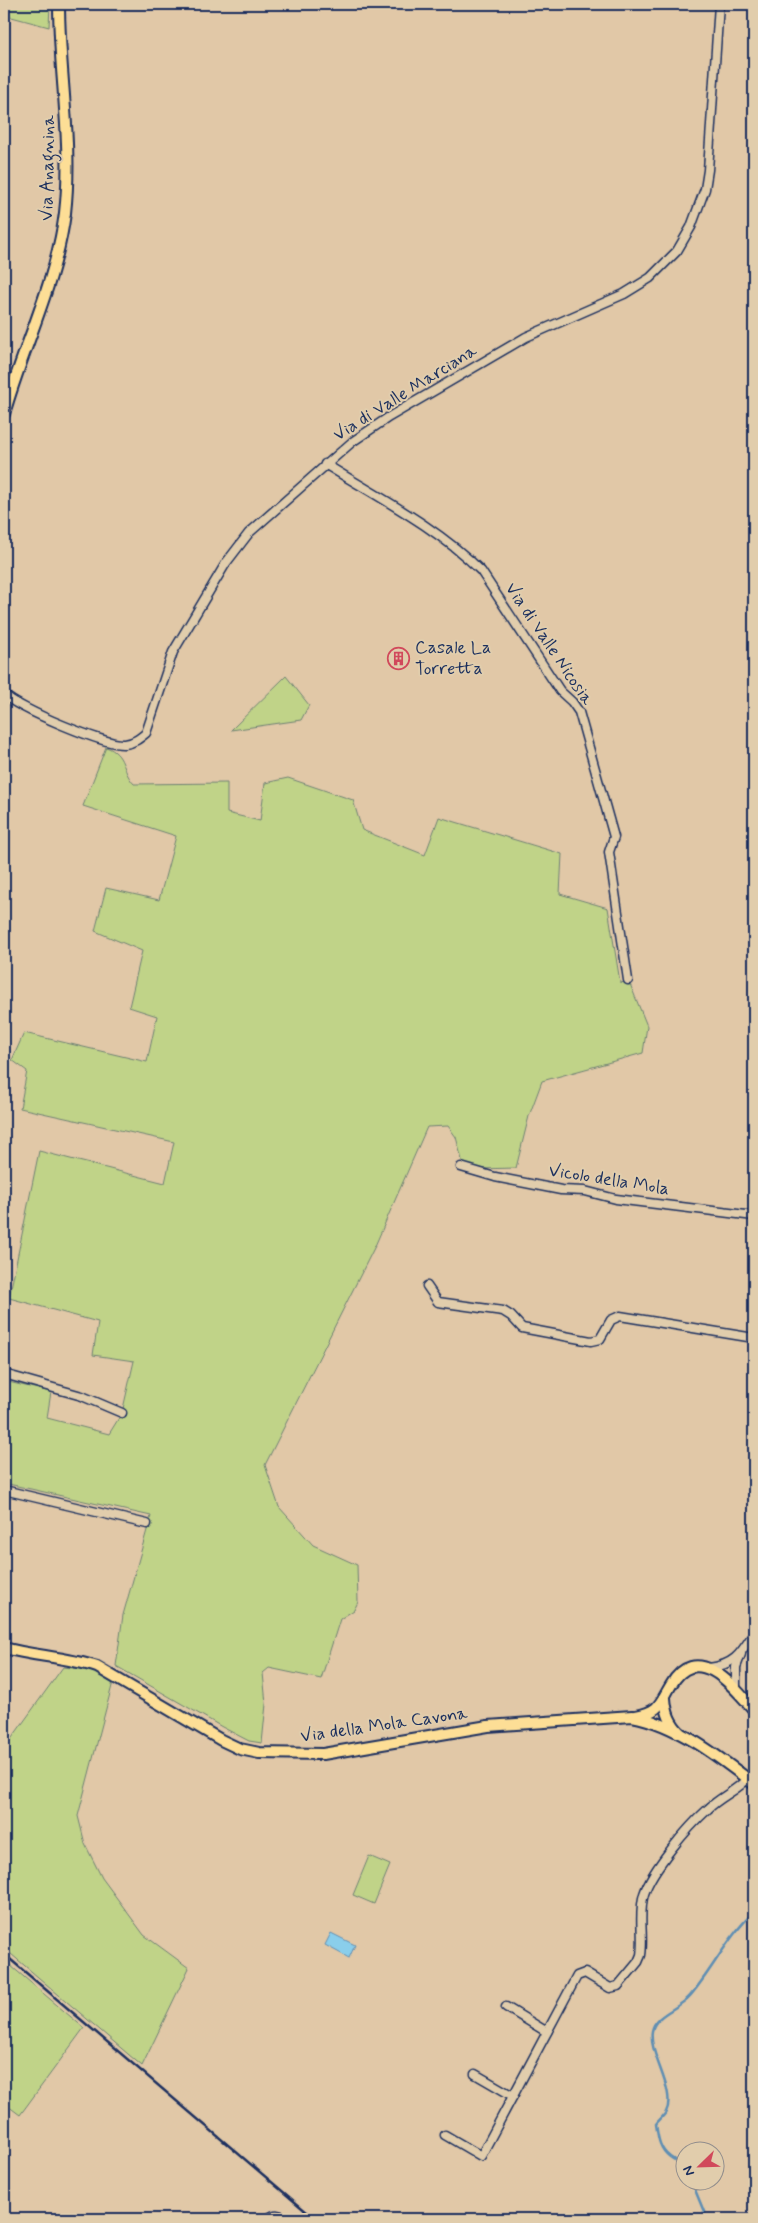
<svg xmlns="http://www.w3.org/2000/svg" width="758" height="2223" font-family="Mynerve,sans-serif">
	<rect width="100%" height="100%" fill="#e1c8a7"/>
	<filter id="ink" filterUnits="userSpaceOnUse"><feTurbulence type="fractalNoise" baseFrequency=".02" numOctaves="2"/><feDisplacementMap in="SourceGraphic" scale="10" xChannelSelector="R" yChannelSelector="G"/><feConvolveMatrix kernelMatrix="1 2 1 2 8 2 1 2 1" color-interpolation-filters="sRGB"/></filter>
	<g filter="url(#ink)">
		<!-- green -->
		<g fill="#c0d388" stroke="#6e8173">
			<polygon points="4,4 50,4 49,27 4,15"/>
			<polygon points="286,676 309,705 301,720 231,730"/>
			<path d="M106,747C126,754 121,770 134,784L227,783V813L260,821L265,783L288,778L353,800L362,830L425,855L439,817L562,854L560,894L608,908L620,982L630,984L647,1026L643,1053L542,1081L529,1116L516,1168L477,1169L463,1164L456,1137L448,1126L427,1127L375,1246L265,1465L279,1507L313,1545L357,1565L358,1602L354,1610L340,1619L321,1679L269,1668L263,1673L266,1704L262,1743L249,1741L222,1727L116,1666L123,1615L151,1516L4,1483V1381L51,1392L47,1418L109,1434L122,1413L134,1361L93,1355L98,1322L9,1298L39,1151L165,1183L174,1142L20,1108L27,1071L12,1060L24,1033L147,1062L157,1016L129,1007L142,951L95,931L106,888L159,900L176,836L83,806Z"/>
			<polygon points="63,1667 92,1670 113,1682 78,1816 85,1844 102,1878 144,1935 189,1968 142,2066 4,1948 4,1749"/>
			<polygon points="369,1856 390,1865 374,1904 353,1895"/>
			<polygon points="4,1960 84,2028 20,2115 4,2103"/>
		</g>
		<!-- water -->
		<polygon fill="#8aceeb" stroke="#5e8eb3" points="331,1933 355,1945 349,1958 325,1945"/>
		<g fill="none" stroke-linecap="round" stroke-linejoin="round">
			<!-- stream -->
			<g stroke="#5e8eb3" stroke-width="2.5">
				<path d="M686,2170C682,2164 676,2161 670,2157C659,2149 658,2137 656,2124C659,2120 664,2116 666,2112C677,2091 648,2054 652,2031C655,2014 679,2009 690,1996C713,1969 728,1936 754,1912"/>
				<polyline points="691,2180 707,2219"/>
			</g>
			<defs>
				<g id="minor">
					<path d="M325,464C378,497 437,527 481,571L560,691L572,702L579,712L614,837L609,852L628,980"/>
					<path d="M4,694C16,708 107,746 125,744C134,743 140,738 146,733L173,652L226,563L249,533L352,442L389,417L526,337L624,294L650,278L677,251L691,227L705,189L708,170L719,4"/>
					<polyline points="461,1167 495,1177 561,1190 585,1191 616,1199 754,1216"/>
					<polyline points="427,1286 438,1302 503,1311 511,1316 522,1328 591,1341 600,1339 611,1320 620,1316 754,1338"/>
					<polyline points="4,1374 82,1396 122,1413"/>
					<polyline points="4,1490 147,1524"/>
					<path d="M709,1668C735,1665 741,1653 754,1633"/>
					<polyline points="736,1688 736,1667 741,1654"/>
					<polyline points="506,2007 547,2032"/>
					<polyline points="475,2074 513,2096"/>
					<path d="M445,2135L481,2156L577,1976L585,1973L610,1988L618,1986L638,1962L641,1955C644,1935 638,1914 644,1894C652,1869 688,1827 708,1809C720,1797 736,1791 747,1779"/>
					<path d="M268,2219C275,2213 280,2214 287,2219"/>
				</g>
				<g id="major">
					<path d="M4,414C23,347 56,283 65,213C73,143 59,74 59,4"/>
					<path d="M4,1648C34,1656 66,1657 97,1667L221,1740L240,1749L259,1753L323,1754L488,1726L632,1716C677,1724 719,1757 754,1784"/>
					<path d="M665,1698C666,1713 670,1723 680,1733"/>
					<path d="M636,1716C660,1711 659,1705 671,1685C697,1640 734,1687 754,1710"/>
				</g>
			</defs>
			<!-- minor casing -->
			<use href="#minor" stroke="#1b2f5e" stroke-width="11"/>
			<!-- major casing -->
			<use href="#major" stroke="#1b2f5e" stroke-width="14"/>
			<!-- minor -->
			<use href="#minor" stroke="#e1cdac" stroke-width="8"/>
			<!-- major -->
			<use href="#major" stroke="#fdde96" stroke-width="10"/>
			<!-- rail -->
			<polyline stroke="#1b2f5e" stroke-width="2.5" points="4,1954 315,2219"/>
		</g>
	</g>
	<!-- icons -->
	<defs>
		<symbol id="building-ring" viewBox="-11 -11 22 22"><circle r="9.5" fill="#e1cdac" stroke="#d1495b" stroke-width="1.5"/><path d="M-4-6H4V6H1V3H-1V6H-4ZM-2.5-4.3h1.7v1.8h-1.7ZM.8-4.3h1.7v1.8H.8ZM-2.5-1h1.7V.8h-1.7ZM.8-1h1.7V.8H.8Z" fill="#d1495b"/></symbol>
	</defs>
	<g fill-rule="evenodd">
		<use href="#building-ring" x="386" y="646" width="25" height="25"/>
	</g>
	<g text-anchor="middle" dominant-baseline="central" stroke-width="4" stroke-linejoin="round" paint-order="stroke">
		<!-- street labels -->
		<g font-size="18" fill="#1b2f5e" stroke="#e1cdac">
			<text transform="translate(48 168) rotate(-89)">Via Anagnina</text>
			<text transform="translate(405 393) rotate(-32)">Via di Valle Marciana</text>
			<text transform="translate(549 644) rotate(56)">Via di Valle Nicosia</text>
			<text transform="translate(609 1180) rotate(9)">Vicolo della Mola</text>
			<text transform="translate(384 1725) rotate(-8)">Via della Mola Cavona</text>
		</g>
		<!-- poi labels -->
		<g font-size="18" fill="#1b2f5e" stroke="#e1cdac" text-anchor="start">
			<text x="415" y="648">Casale La<tspan x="415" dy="21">Torretta</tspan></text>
		</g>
	</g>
	<!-- margin -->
	<rect width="758" height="2223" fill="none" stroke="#e1cdac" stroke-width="20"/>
	<rect x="10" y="10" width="738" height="2203" fill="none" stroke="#1b2f5e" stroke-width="2" filter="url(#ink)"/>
	<!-- north arrow -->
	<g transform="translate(700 2166) rotate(247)"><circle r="24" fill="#e1cdac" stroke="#928e8d"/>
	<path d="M0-4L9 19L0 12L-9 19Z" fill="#d1495b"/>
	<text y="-8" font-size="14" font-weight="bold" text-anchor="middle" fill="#1b2f5e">N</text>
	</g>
</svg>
